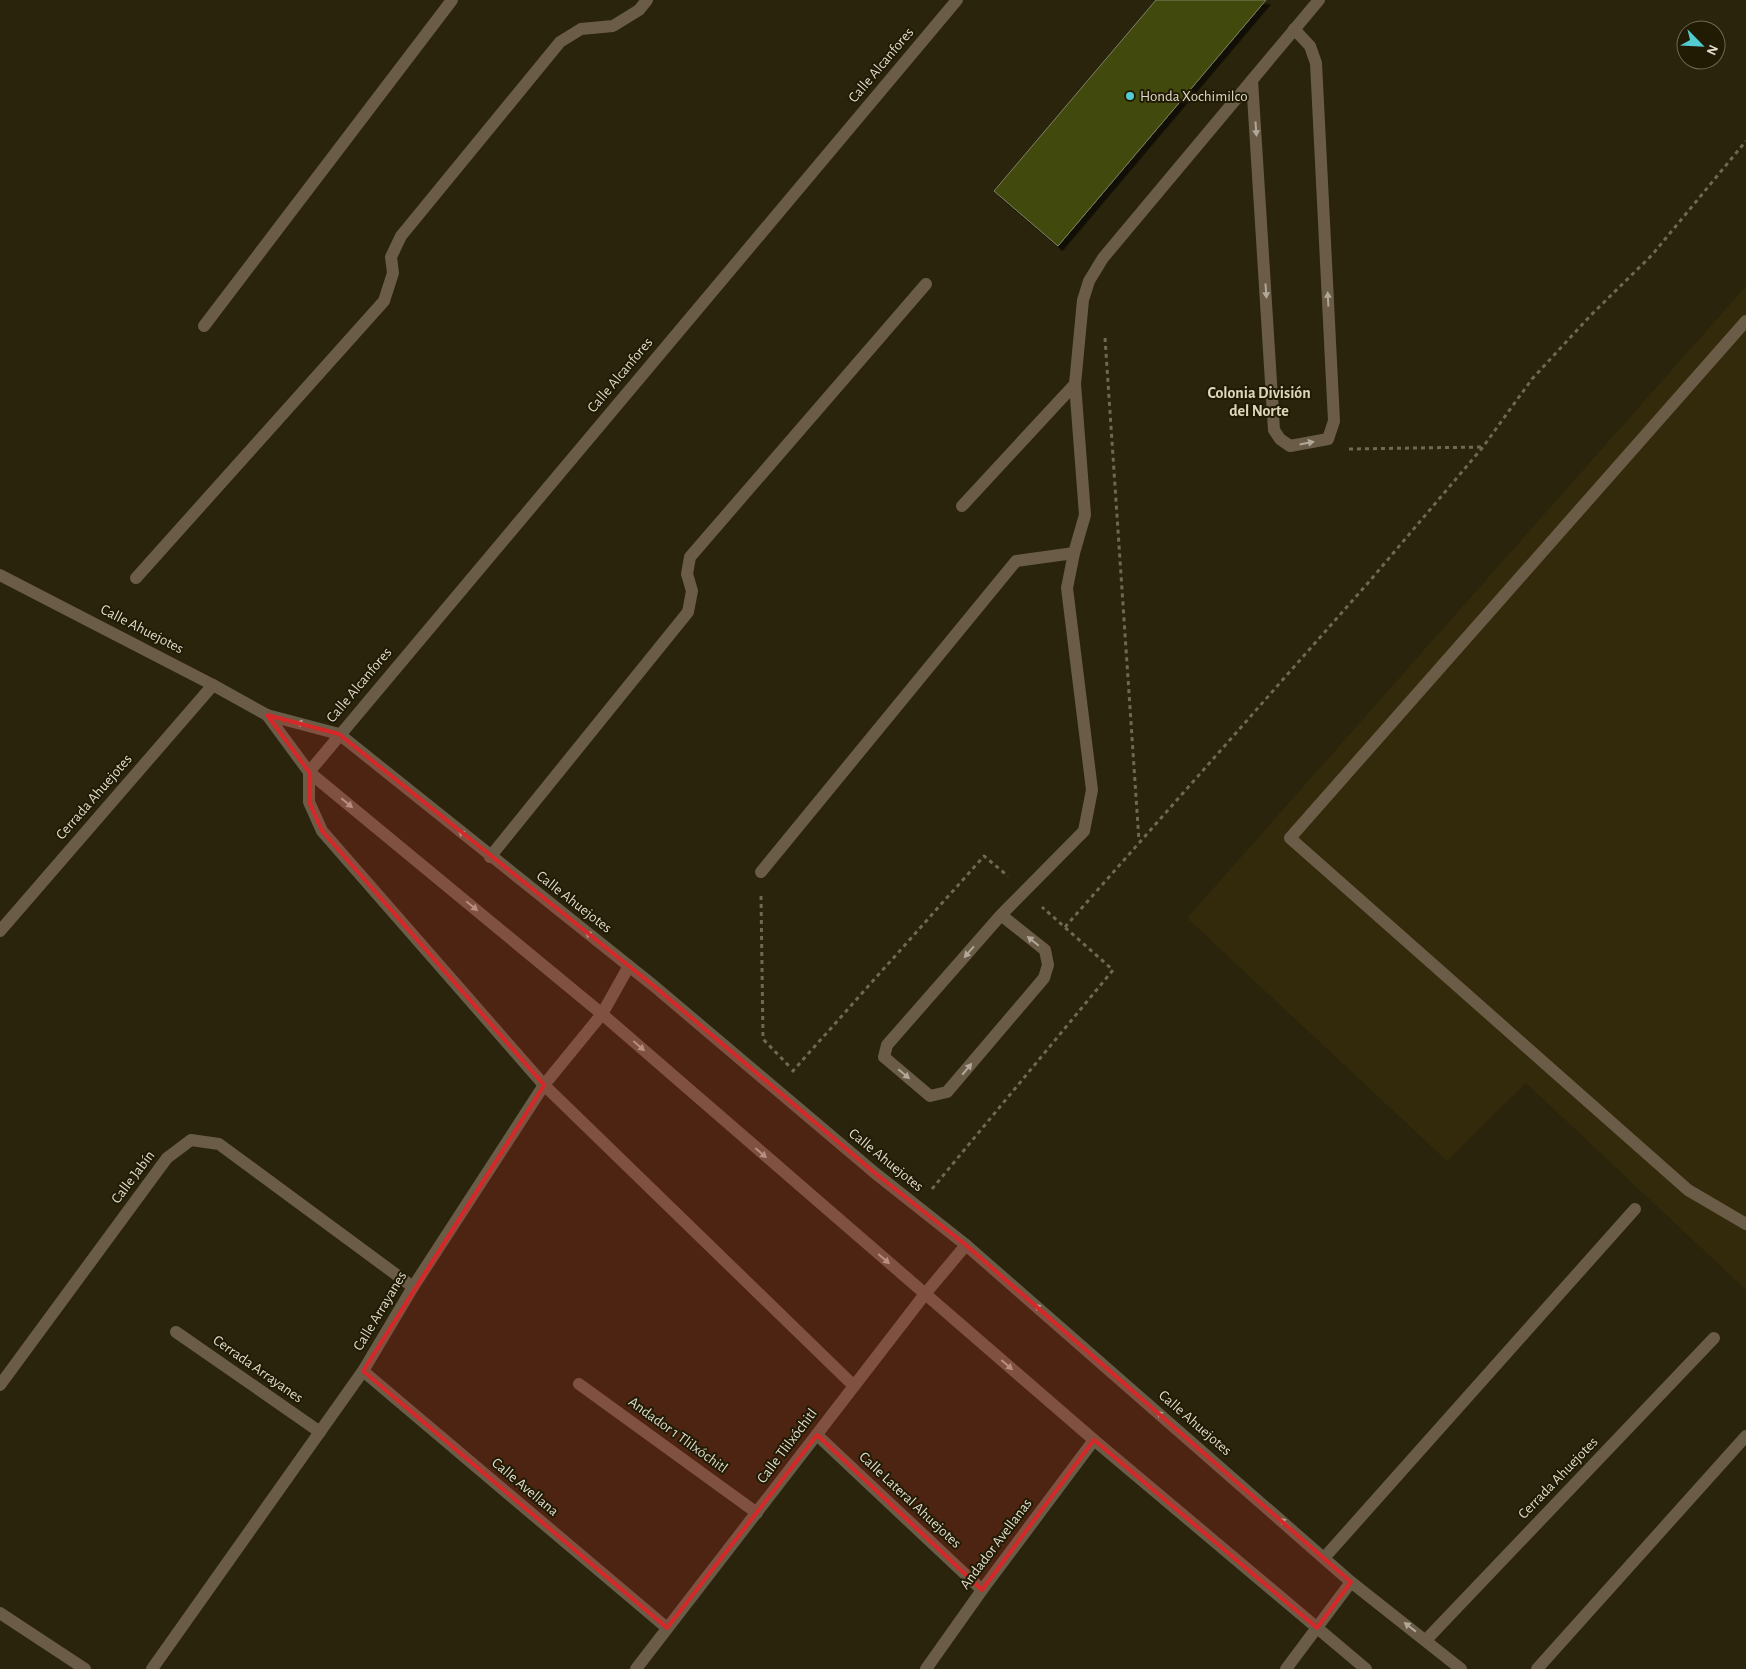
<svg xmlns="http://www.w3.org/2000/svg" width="1746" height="1669" font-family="'Alegreya Sans',sans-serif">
	<defs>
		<filter id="shadow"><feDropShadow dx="4.5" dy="4.5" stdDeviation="0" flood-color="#0009"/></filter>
	</defs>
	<rect width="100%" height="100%" fill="#2a240c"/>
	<!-- built -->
	<polygon fill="#322a0a" points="1746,286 1746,1290 1526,1083 1447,1161 1187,918"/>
	<!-- building -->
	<polygon fill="#424809" stroke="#7d8167" filter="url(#shadow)" points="1156,0 1266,0 1058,246 994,191"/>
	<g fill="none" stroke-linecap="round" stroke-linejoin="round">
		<!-- path -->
		<g stroke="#6e6955" stroke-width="3" stroke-dasharray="4 4" stroke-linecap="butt">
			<polyline points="1105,338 1139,841"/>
			<polyline points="1349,449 1482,447"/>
			<polyline points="761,896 763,1039 791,1068"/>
			<polyline points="1065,927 1368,583 1483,447 1532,379 1591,315 1652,255 1746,141"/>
			<polyline points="792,1072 984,856 1008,876"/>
			<polyline points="932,1189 1113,970 1042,907"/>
		</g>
		<!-- service -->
		<g stroke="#6b5c48" stroke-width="12">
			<polyline points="1746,321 1290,838 1688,1190 1746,1224"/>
			<polyline points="204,326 452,0"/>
		</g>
		<!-- minor -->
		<g stroke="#6b5c48" stroke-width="12">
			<polyline points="1252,80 1274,430 1280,439 1290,446 1328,439 1334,421 1316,63 1310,46 1294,29"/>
			<polyline points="962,506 1075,384"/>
			<polyline points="0,575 213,685 267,715 339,734 654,986 875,1173 966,1245 1351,1582 1461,1669"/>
			<polyline points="136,578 384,301 393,273 391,257 401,236 560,42 581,29 613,26 639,10 647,0"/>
			<polyline points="267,715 309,772 602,1014 1094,1440 1366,1669"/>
			<polyline points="309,772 957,0"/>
			<polyline points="309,772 309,802 322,831 544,1085 854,1386"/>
			<polyline points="490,857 688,612 692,591 687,574 690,557 926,284"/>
			<polyline points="761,872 1016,561 1074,553"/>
			<polyline points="1001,915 1045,950 1048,965 1044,978 947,1092 930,1096 884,1057 887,1045 1001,915 1084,831 1092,790 1067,588 1074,553 1085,515 1075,384 1083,300 1089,281 1103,258 1319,0"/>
			<polyline points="0,931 213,685"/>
			<polyline points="176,1332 320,1432"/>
			<polyline points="363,1371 667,1628"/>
			<polyline points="579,1384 757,1513"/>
			<polyline points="0,1385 167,1158 191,1140 219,1144 413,1287"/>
			<polyline points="817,1435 982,1590"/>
			<polyline points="1324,1558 1635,1209"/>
			<polyline points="0,1613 85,1669"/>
			<polyline points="1426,1640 1714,1338"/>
			<polyline points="152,1669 363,1371 413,1287 544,1085 602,1014 629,966"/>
			<polyline points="636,1669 925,1294 966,1245"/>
			<polyline points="926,1669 982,1590 1094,1440"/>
			<polyline points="1286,1669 1351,1582"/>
			<polyline points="1537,1669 1746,1436"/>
		</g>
	</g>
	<!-- one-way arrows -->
	<defs><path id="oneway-solid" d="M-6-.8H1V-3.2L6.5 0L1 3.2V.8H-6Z" transform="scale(1.25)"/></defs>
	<g fill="#b1a898">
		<use href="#oneway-solid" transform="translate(1256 129) rotate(86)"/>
		<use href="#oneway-solid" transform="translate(1266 291) rotate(86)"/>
		<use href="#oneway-solid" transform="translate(1328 299) rotate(-93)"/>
		<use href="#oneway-solid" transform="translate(1307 443) rotate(-11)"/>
		<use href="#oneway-solid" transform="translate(303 724) rotate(-165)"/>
		<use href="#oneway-solid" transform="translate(347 803) rotate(40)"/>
		<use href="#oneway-solid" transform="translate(464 835) rotate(-141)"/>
		<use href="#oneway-solid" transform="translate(472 906) rotate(40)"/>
		<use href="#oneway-solid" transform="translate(591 936) rotate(-142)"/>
		<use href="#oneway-solid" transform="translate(1033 941) rotate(-141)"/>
		<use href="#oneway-solid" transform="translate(969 952) rotate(131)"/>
		<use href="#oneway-solid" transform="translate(639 1046) rotate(41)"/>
		<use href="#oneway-solid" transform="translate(967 1069) rotate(-50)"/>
		<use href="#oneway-solid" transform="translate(904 1074) rotate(40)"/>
		<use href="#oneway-solid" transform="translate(761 1153) rotate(41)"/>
		<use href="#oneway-solid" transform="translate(884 1259) rotate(41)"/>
		<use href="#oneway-solid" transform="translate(1040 1309) rotate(-139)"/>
		<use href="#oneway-solid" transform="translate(1007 1365) rotate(41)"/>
		<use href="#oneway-solid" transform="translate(1162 1416) rotate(-139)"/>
		<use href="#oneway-solid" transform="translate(1285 1523) rotate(-139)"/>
		<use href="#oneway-solid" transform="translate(1410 1627) rotate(-142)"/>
	</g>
	<!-- marked area -->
	<path fill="#d62828" fill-opacity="0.2" stroke="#d62828" stroke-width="4" stroke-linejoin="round" d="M267,715L339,734L654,986L875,1173L966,1245L1351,1582L1317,1628L1094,1440L982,1590L817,1435L667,1628L363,1371L544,1085L322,831L309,802V772Z"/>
	<!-- markers -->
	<circle fill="#52ccd1" stroke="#211b04" stroke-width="2" cx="1130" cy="96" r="5"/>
	<g text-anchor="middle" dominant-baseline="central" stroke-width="4" stroke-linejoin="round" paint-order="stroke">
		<!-- street labels -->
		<g font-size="15" fill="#dfdbcd" stroke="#211b04">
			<text transform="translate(881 65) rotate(-50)">Calle Alcanfores</text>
			<text transform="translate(620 375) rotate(-50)">Calle Alcanfores</text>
			<text transform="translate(142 629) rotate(27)">Calle Ahuejotes</text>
			<text transform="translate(359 685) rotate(-50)">Calle Alcanfores</text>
			<text transform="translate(94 797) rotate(-49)">Cerrada Ahuejotes</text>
			<text transform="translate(574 902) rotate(38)">Calle Ahuejotes</text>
			<text transform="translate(886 1160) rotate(39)">Calle Ahuejotes</text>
			<text transform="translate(133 1177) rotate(-53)">Calle Jabín</text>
			<text transform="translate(380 1311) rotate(-59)">Calle Arrayanes</text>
			<text transform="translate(258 1369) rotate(35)">Cerrada Arrayanes</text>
			<text transform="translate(1195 1423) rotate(41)">Calle Ahuejotes</text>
			<text transform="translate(678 1435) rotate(36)">Andador 1 Tlilxóchitl</text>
			<text transform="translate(787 1446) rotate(-53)">Calle Tlilxóchitl</text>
			<text transform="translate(1558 1478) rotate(-46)">Cerrada Ahuejotes</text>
			<text transform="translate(525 1487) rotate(40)">Calle Avellana</text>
			<text transform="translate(910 1500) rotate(43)">Calle Lateral Ahuejotes</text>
			<text transform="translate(996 1544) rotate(-53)">Andador Avellanas</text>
		</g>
		<!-- poi labels -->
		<g font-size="15" fill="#dfdbcd" stroke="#211b04" text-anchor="start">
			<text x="1140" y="96">Honda Xochimilco</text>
		</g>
		<!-- neighbourhood labels -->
		<g font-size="16" font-weight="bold" fill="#ded6ba" stroke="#211b04">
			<text x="1259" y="393">Colonia División<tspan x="1259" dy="18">del Norte</tspan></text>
		</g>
	</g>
	<!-- north arrow -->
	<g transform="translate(1701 45) rotate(114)"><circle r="24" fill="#211b04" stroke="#6d6854"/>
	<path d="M0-4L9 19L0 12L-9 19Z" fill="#52ccd1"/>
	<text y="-8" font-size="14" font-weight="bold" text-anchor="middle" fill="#dfdbcd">N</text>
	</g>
</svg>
